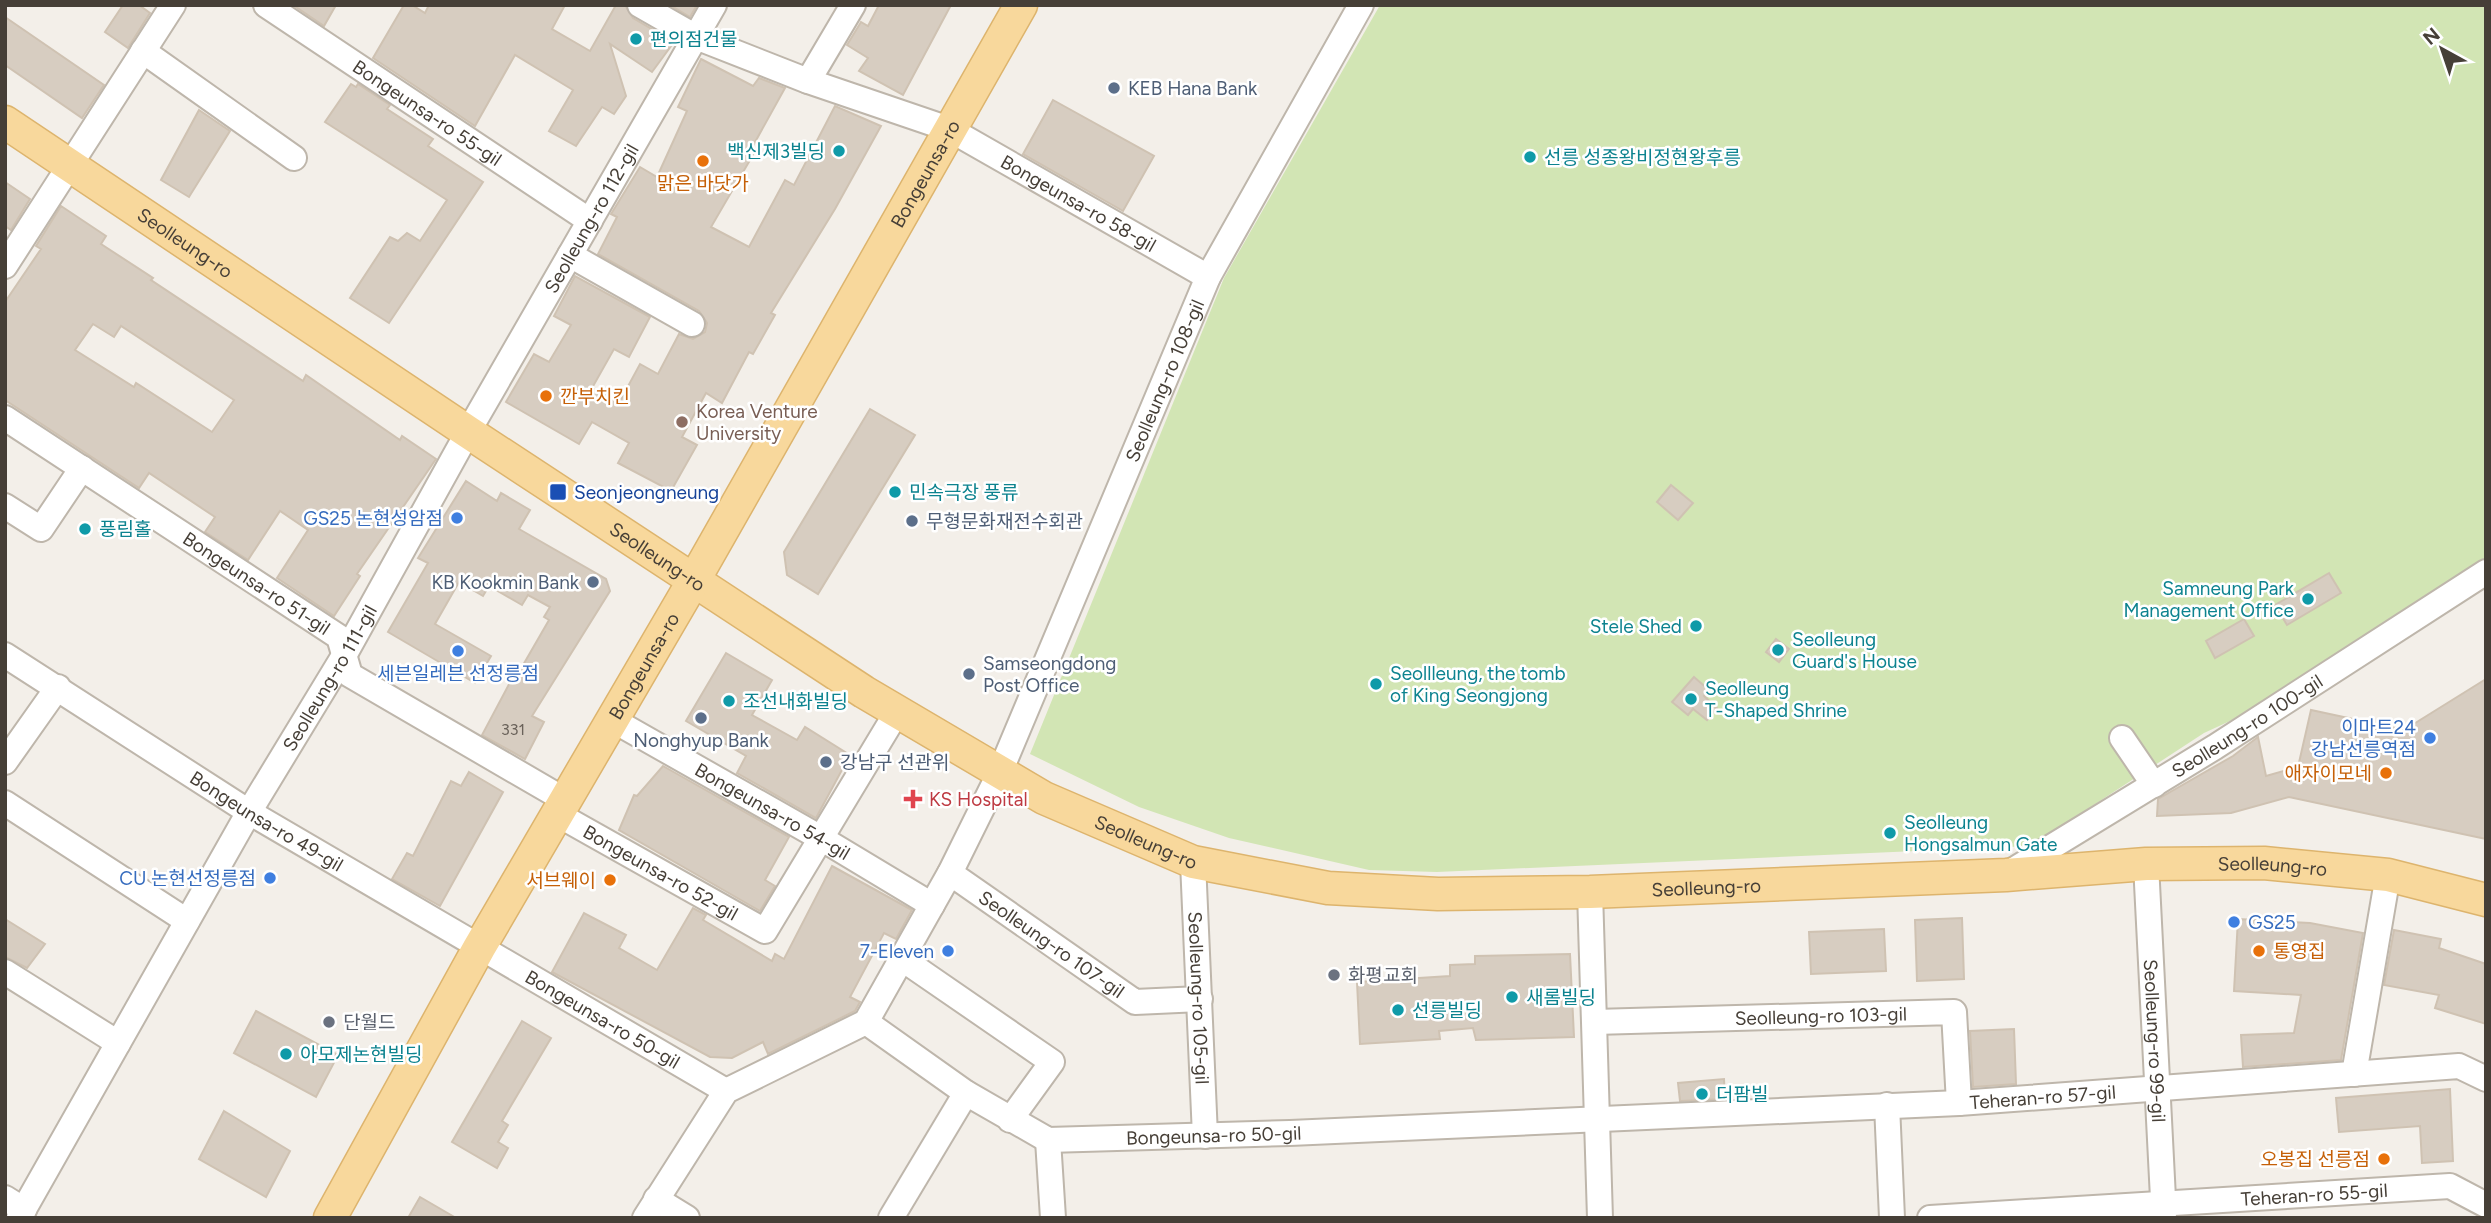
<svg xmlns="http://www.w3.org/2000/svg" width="2491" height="1223" font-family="Figtree,'Noto Sans KR',sans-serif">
	<rect width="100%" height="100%" fill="#f3efe9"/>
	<!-- green -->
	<polygon fill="#d2e5b4" points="1380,5 2486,5 2486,567 2230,721 2204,733 2031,846 1437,872 1369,870 1229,838 1139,807 1030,754 1224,278"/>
	<!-- building -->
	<g fill="#d7cdc1" stroke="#cfc2b2" stroke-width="2" fill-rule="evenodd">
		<polygon points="123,5 139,5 150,13 128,48 105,32"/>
		<polygon points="293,5 336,5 324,26"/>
		<polygon points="404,5 412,5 425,13 429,5 565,5 552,29 590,51 616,5 625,5 633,18 674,42 652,72 610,44 626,96 614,114 602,107 576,146 549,131 573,90 515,55 475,126 373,58"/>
		<polygon points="670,5 697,5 690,17"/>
		<polygon points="879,5 951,5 903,95 859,71 868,58 847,45 861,22 868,26"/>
		<polygon points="5,17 104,85 82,118 5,65"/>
		<polygon points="701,59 753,86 759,78 785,88 749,153 753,155 711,227 749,247 785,180 794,185 835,106 881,126 835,209 771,313 775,315 753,354 749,352 722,403 706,393 682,437 697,445 671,491 618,463 629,443 592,422 579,444 506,402 534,354 549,362 571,325 554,316 575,276 650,317 629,357 614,349 592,388 619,403 640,364 658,374 679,334 693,339 705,332 707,323 699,311 598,254 617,217 611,214 640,167 657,177 687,111 678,107"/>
		<polygon points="351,84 356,87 358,84 390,105 387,109 433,139 428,146 483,182 389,323 350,298 390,237 398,241 407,233 420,241 447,200 325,122"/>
		<polygon points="1053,100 1154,156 1123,211 1023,154"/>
		<polygon points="199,110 230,131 189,197 161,180"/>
		<polygon points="5,182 30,199 11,230 5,226"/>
		<path d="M61,206L106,236L101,244L153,278L151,280L303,381L306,375L400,440L402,436L436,459L357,574L360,576L334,616L277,578L308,530L280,511L248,560L205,532L215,517L149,473L139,488L5,400V302L41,249L36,246ZM93,324L114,337L121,326L234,400L212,432L136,383L134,387L75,350Z"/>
		<polygon points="870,409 915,435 818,594 787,575 784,552"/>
		<polygon points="466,481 497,501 501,493 530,510 519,529 606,579 610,591 532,716 544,722 525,759 482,735 516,671 519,672 549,620 544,617 550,607 528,595 522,605 489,586 483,596 459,582 435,624 491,656 475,683 388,632 428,563 418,558"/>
		<polygon points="1671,485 1693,503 1678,520 1657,502"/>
		<polygon points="2329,573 2341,593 2287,625 2275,605"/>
		<polygon points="2244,619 2254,636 2215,658 2206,641"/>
		<polygon points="1776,639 1789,649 1779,662 1766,652"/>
		<polygon points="726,653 772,680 752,715 797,740 805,727 850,755 816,818 737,773 746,756 686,721"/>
		<polygon points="1694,677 1709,690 1704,696 1717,708 1707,720 1693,709 1688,715 1672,702"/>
		<polygon points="2486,679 2486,839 2289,797 2231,813 2157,816 2158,799 2233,756 2258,737 2266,776 2298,767 2311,710 2404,730"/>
		<polygon points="663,766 789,837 765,880 775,886 760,911 619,830 634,795 637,796"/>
		<polygon points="469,772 503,792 440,906 392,879 407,853 413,856 451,781 461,786"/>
		<polygon points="832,866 912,910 896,939 884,933 850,997 860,1002 855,1011 768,1054 763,1042 732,1058 710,1057 552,972 584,913 626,935 619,948 657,970 693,908 706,915 703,920 772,961 775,954 784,959"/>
		<polygon points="1962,918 1964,979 1917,981 1915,920"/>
		<polygon points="5,919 45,944 27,968 5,957"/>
		<polygon points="2238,919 2310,923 2363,933 2341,1060 2243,1067 2241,1035 2294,1033 2301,995 2234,991"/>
		<polygon points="1884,929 1886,971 1811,974 1809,932"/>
		<polygon points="2394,930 2441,939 2439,948 2486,964 2486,1024 2435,1008 2439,995 2384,985"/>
		<polygon points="1570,954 1574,1037 1476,1040 1473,1028 1439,1031 1440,1039 1360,1044 1357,982 1450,976 1450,965 1475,964 1475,956"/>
		<polygon points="256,1011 338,1055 316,1097 234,1053"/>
		<polygon points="522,1021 551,1038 502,1121 508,1125 498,1142 508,1148 497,1168 452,1142"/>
		<polygon points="2014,1029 2016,1084 1973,1087 1970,1031"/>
		<polygon points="1724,1079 1725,1099 1680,1101 1678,1083"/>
		<polygon points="2450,1089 2453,1161 2422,1163 2420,1126 2339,1132 2336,1098"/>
		<polygon points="224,1111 290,1151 266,1197 199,1159"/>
		<polygon points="420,1197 456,1218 408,1218"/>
	</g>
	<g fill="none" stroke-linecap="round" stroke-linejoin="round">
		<defs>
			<g id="minor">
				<path id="s1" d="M266,5L590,221"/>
				<path id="s2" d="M640,5L696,37L808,81L949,129L1208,277"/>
				<polyline points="143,51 294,158"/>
				<polyline points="808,81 853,5"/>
				<polyline points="570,255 692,324"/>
				<polyline points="5,266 173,5"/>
				<path id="s3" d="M5,418L339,637L350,675L565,800"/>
				<polyline points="5,506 41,529 82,468"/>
				<path id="s4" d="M5,655L249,812L726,1091"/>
				<path id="s5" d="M611,719L819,837L932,905"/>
				<polyline points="2122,738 2154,785"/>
				<polyline points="5,762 58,687"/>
				<polyline points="5,803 187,921"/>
				<path id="s6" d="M557,814L765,931L897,712"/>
				<path id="s7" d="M1193,862L1205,1136"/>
				<path id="s8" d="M2146,864L2164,1218"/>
				<path id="s9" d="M950,873L1135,1002L1200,999"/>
				<path id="s10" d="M2007,874L2215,747L2486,572"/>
				<polyline points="1590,892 1600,1218"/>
				<polyline points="901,958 1052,1062 1010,1120"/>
				<polyline points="5,972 118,1043"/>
				<path id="s11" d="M866,1022L966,1093L1048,1140L1290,1133L1959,1103L2459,1066L2486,1079"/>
				<path id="s12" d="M1595,1022L1954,1012L1959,1103"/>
				<polyline points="2354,1074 2388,875"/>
				<polyline points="1887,1105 1892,1218"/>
				<polyline points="1048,1140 1053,1218"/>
				<polyline points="5,1198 24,1210"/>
				<polyline points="656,1199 687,1218"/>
				<path id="s13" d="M19,1218L249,812L345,654L468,432L714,5"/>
				<path id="s14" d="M645,1218L726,1091L866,1022L950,873L1000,772L1208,277L1361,5"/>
				<polyline points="891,1218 966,1093"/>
				<path id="s15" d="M1930,1218L2450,1186L2486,1205"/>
			</g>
			<g id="major">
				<path id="s16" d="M5,122L468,432L864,692L1044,798L1193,862L1328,888L1438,894L1590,892L2006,875L2146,864L2264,863L2388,875L2486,900"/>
				<path id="s17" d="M330,1218L479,948L694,580L1021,5"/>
			</g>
		</defs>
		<!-- minor casing -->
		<use href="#minor" stroke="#beb6ab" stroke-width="28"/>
		<!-- major casing -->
		<use href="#major" stroke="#ddb46d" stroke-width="35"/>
		<!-- minor -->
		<use href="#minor" stroke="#fff" stroke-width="24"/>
		<!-- major -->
		<use href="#major" stroke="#f8d89c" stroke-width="32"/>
	</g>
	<!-- markers -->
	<g fill="#0f9aa8" stroke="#fff" stroke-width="2.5">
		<circle cx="636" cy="39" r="7"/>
		<circle cx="839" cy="151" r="7"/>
		<circle cx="1530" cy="157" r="7"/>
		<circle cx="895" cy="492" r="7"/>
		<circle cx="85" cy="529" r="7"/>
		<circle cx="2308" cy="599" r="7"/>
		<circle cx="1696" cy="626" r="7"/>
		<circle cx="1778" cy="650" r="7"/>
		<circle cx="1376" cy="684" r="7"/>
		<circle cx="1691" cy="699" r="7"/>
		<circle cx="729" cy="701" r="7"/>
		<circle cx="1890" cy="833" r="7"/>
		<circle cx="1512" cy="997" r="7"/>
		<circle cx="1398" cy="1010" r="7"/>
		<circle cx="286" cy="1054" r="7"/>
		<circle cx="1702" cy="1094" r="7"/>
	</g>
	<g fill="#5c6f8a" stroke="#fff" stroke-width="2.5">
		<circle cx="1114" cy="88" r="7"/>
		<circle cx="912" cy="521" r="7"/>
		<circle cx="593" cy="582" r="7"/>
		<circle cx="969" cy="674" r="7"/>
		<circle cx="701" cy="718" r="7"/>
		<circle cx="826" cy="762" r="7"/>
	</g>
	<g fill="#e8710a" stroke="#fff" stroke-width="2.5">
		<circle cx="703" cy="161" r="7"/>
		<circle cx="546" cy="396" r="7"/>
		<circle cx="2386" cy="773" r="7"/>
		<circle cx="610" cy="880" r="7"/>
		<circle cx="2259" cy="951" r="7"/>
		<circle cx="2384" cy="1159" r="7"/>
	</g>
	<circle fill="#8d6e63" stroke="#fff" stroke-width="2.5" cx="682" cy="422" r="7"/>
	<rect fill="#1a4fb4" stroke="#fff" stroke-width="2.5" x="549" y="483" width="18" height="18" rx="3.5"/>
	<g fill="#3f7fe0" stroke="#fff" stroke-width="2.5">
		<circle cx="457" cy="518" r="7"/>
		<circle cx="458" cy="651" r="7"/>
		<circle cx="2430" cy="738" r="7"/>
		<circle cx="270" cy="878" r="7"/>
		<circle cx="2234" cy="922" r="7"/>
		<circle cx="948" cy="951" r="7"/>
	</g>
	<path fill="#e0444e" stroke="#fff" stroke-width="2.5" d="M909.5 788.5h7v7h7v7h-7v7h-7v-7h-7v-7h7z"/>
	<g fill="#6b7280" stroke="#fff" stroke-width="2.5">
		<circle cx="1334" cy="975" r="7"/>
		<circle cx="329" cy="1022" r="7"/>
	</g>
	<g text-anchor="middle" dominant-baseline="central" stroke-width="5" stroke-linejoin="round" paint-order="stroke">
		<!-- number labels -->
		<g font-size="16" fill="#6a625a">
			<text x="513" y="729">331</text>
		</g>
		<!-- culture labels -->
		<g font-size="19" fill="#0d838f" stroke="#fff" text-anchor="start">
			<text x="650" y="39">편의점건물</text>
			<text x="825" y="151" text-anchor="end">백신제3빌딩</text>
			<text x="1544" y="157">선릉 성종왕비정현왕후릉</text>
			<text x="909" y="492">민속극장 풍류</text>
			<text x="99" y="529">풍림홀</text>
			<text x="2294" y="588" text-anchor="end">Samneung Park<tspan x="2294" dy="22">Management Office</tspan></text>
			<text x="1682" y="626" text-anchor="end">Stele Shed</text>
			<text x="1792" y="639">Seolleung<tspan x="1792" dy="22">Guard's House</tspan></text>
			<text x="1390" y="673">Seollleung, the tomb<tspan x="1390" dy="22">of King Seongjong</tspan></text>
			<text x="1705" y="688">Seolleung<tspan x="1705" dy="22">T-Shaped Shrine</tspan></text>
			<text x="743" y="701">조선내화빌딩</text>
			<text x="1904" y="822">Seolleung<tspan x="1904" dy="22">Hongsalmun Gate</tspan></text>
			<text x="1526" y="997">새롬빌딩</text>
			<text x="1412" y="1010">선릉빌딩</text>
			<text x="300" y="1054">아모제논현빌딩</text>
			<text x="1716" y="1094">더팜빌</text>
		</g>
		<!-- service labels -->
		<g font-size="19" fill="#4e5e75" stroke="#fff" text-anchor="start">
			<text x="1128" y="88">KEB Hana Bank</text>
			<text x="926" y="521">무형문화재전수회관</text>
			<text x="579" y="582" text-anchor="end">KB Kookmin Bank</text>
			<text x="983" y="663">Samseongdong<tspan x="983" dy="22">Post Office</tspan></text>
			<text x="701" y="740" text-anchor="middle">Nonghyup Bank</text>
			<text x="840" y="762">강남구 선관위</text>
		</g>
		<!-- street labels -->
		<g font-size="19" fill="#463f37" stroke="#fff">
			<text stroke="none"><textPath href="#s1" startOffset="194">Bongeunsa-ro 55-gil</textPath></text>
			<text stroke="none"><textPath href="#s17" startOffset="1202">Bongeunsa-ro</textPath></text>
			<text stroke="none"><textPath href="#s2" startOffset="483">Bongeunsa-ro 58-gil</textPath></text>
			<text stroke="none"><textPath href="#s13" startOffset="1152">Seolleung-ro 112-gil</textPath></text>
			<text stroke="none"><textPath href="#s16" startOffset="217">Seolleung-ro</textPath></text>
			<text stroke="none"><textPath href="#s14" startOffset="1015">Seolleung-ro 108-gil</textPath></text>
			<text stroke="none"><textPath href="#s16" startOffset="784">Seolleung-ro</textPath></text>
			<text stroke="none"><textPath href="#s3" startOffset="301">Bongeunsa-ro 51-gil</textPath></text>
			<text stroke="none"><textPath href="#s17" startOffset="635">Bongeunsa-ro</textPath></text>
			<text stroke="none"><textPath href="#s13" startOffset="623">Seolleung-ro 111-gil</textPath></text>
			<text stroke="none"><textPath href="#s10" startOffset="282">Seolleung-ro 100-gil</textPath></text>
			<text stroke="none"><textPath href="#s5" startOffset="186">Bongeunsa-ro 54-gil</textPath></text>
			<text stroke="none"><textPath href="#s4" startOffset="310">Bongeunsa-ro 49-gil</textPath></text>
			<text stroke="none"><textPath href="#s16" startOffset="1351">Seolleung-ro</textPath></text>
			<text stroke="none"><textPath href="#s16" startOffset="2485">Seolleung-ro</textPath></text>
			<text stroke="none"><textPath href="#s6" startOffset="119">Bongeunsa-ro 52-gil</textPath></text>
			<text stroke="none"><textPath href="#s16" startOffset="1918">Seolleung-ro</textPath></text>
			<text stroke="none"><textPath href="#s9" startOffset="124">Seolleung-ro 107-gil</textPath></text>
			<text stroke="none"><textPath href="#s7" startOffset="136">Seolleung-ro 105-gil</textPath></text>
			<text stroke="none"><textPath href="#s12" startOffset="226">Seolleung-ro 103-gil</textPath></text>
			<text stroke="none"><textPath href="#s4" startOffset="700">Bongeunsa-ro 50-gil</textPath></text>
			<text stroke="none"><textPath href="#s8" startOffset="177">Seolleung-ro 99-gil</textPath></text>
			<text stroke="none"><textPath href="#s11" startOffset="1213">Teheran-ro 57-gil</textPath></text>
			<text stroke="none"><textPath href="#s11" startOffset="383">Bongeunsa-ro 50-gil</textPath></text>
			<text stroke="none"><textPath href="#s15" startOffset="385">Teheran-ro 55-gil</textPath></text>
		</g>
		<!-- food labels -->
		<g font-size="19" fill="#c56008" stroke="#fff" text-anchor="end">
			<text x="703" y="183" text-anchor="middle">맑은 바닷가</text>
			<text x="560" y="396" text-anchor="start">깐부치킨</text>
			<text x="2372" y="773">애자이모네</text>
			<text x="596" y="880">서브웨이</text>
			<text x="2273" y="951" text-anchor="start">통영집</text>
			<text x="2370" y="1159">오봉집 선릉점</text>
		</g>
		<!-- education labels -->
		<g font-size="19" fill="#785e54" stroke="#fff" text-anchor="start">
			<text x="696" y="411">Korea Venture<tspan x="696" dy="22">University</tspan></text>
		</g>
		<!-- transit labels -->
		<g font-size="19" fill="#164399" stroke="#fff" text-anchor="start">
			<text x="574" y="492">Seonjeongneung</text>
		</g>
		<!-- shop labels -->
		<g font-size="19" fill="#366cbe" stroke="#fff" text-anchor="end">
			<text x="443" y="518">GS25 논현성암점</text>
			<text x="458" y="673" text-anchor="middle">세븐일레븐 선정릉점</text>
			<text x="2416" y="727">이마트24<tspan x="2416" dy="22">강남선릉역점</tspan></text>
			<text x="256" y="878">CU 논현선정릉점</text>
			<text x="2248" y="922" text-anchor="start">GS25</text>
			<text x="934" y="951">7-Eleven</text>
		</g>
		<!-- health labels -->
		<g font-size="19" fill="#be3a42" stroke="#fff" text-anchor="start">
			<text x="929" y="799">KS Hospital</text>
		</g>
		<!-- worship labels -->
		<g font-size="19" fill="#5b616d" stroke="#fff" text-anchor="start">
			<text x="1348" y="975">화평교회</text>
			<text x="343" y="1022">단월드</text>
		</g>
	</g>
	<!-- border -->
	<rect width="2491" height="1223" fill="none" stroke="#463f37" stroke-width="14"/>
	<!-- north arrow -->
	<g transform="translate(2442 49) rotate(320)" stroke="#ffffff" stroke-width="5" paint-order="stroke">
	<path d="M0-5L12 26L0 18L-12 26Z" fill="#463f37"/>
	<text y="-10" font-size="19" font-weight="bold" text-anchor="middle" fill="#463f37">N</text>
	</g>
</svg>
